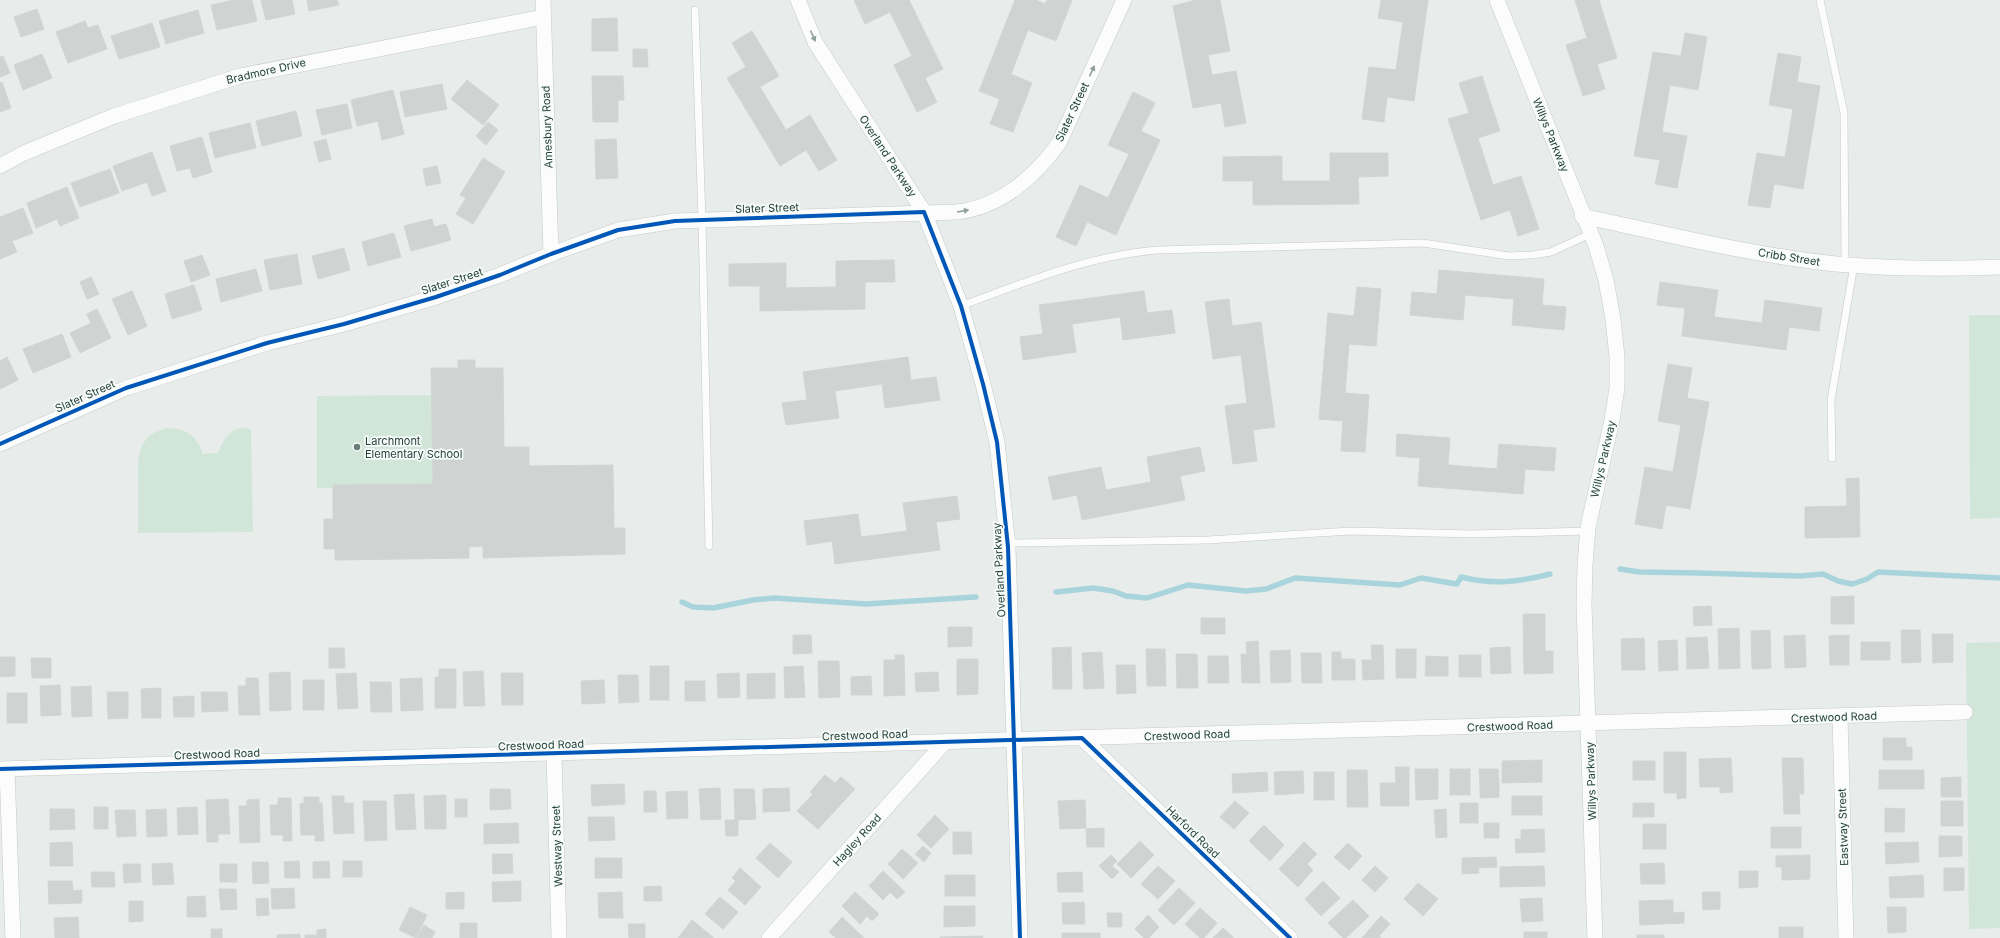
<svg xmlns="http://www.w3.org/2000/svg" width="2000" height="938" font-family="Inter,sans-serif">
	<rect width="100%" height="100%" fill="#e8edeb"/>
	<!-- green -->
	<g fill="#d1e6d8">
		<polygon points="1969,315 2000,315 2000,518 1970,519"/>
		<polygon points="432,395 433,484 333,485 333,488 317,488 317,396"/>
		<path d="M169,428C187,429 198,437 203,454L218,453C223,439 234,422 251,430L253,532L138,533C138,517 138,502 138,486C138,458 135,434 169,428Z"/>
		<polygon points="2000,642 2000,928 1969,929 1966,643"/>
	</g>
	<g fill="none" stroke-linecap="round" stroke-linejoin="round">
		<!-- stream -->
		<g stroke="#a9d4db" stroke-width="5.5">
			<polyline points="1620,569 1639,572 1699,573 1801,576 1823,574 1838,581 1852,584 1867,579 1878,572 2000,578"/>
			<path d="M1056,592L1093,588L1113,591L1126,596L1147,598L1188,585L1246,591L1266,589L1295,578L1400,585L1421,578L1457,584L1461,577C1492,585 1520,582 1550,574"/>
			<polyline points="682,602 693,607 713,608 753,600 774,598 866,604 976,597"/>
		</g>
	</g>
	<!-- building -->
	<g fill="#cfd4d2" stroke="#d1d6d4">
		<polygon points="234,0 252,0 257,21 217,30 211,5"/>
		<polygon points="261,0 292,0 295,14 266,20"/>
		<polygon points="307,0 337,0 339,5 309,11"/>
		<polygon points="854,0 909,0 943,69 925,78 937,102 917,112 894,65 912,56 890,12 865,24"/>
		<polygon points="1015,0 1036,0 1045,4 1047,0 1072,0 1056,41 1028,30 1011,74 1032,83 1013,132 990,124 1000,99 979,91"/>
		<polygon points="1196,0 1220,0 1230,51 1208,55 1212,75 1236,71 1246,123 1225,127 1221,103 1193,108 1173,6"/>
		<polygon points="1381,0 1428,0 1414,101 1387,97 1384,122 1362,119 1369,67 1396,70 1403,22 1378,18"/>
		<polygon points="1575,0 1599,0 1617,58 1597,64 1605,89 1583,96 1566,45 1587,38"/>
		<polygon points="37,9 44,29 21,37 14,17"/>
		<polygon points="198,10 204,33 166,44 159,21"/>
		<polygon points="617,18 618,51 592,51 592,19"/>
		<polygon points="85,21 88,28 98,25 107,49 68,63 56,32"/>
		<polygon points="152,23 160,47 119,59 111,36"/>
		<polygon points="752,31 779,76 760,87 786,130 810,115 837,160 819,171 806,150 780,166 727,78 746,67 732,43"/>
		<polygon points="1685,33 1707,37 1698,90 1670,85 1662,132 1687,136 1677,188 1655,184 1660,160 1634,156 1653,52 1681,56"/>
		<polygon points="633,49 647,49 648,67 633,67"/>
		<polygon points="1778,53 1801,57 1797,82 1820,86 1803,189 1774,184 1770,208 1748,205 1757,153 1785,157 1793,109 1769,105"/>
		<polygon points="42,54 52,78 23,90 14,65"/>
		<polygon points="3,56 10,73 0,77 0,57"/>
		<polygon points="592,76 623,76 624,100 618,100 618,122 593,122"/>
		<polygon points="1482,76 1500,131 1478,138 1493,185 1521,176 1539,229 1518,236 1510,210 1481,220 1448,119 1469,113 1459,83"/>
		<polygon points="467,80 499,105 483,125 451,99"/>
		<polygon points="2,82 11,108 0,112 0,83"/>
		<polygon points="442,84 447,109 405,117 400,92"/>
		<polygon points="393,90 404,134 382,140 378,121 357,126 351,100"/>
		<polygon points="1133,92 1155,103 1141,131 1160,140 1116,235 1087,222 1076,246 1056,237 1080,185 1108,198 1129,154 1108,145"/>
		<polygon points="347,104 352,128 322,135 316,110"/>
		<polygon points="296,111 302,136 262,146 256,121"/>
		<polygon points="488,122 498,130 486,145 476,136"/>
		<polygon points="250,123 256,148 215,158 209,133"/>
		<polygon points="202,137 212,172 193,178 190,168 177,171 170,146"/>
		<polygon points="326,139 331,159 319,162 314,142"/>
		<polygon points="616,139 618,178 596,179 595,140"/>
		<polygon points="152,152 166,191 152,196 147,182 122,191 113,166"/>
		<polygon points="1330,153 1388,153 1388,176 1358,177 1359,204 1253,205 1253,181 1223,181 1223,157 1282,156 1282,181 1330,181"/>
		<polygon points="483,158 505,172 473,224 456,214 466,198 460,195"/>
		<polygon points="437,166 441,183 426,186 423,169"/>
		<polygon points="110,169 119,193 80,207 71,183"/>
		<polygon points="67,187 79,218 60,226 57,219 36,228 27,203"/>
		<polygon points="23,208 33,233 12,241 17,252 0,259 0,217"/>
		<polygon points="432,219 434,227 446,224 451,240 411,251 404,226"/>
		<polygon points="394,233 401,257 368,266 362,242"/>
		<polygon points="344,248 350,270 318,279 312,256"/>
		<polygon points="297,254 302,284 270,290 264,260"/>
		<polygon points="202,255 210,275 191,282 184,261"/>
		<polygon points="894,260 895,282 865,282 865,309 760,311 760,286 729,286 729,264 786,263 786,288 836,287 836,261"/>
		<polygon points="256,269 262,291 221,302 216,279"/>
		<polygon points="1439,270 1544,279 1542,305 1566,307 1564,330 1512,325 1514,299 1465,295 1463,320 1410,315 1412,292 1437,294"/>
		<polygon points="91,277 99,294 87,299 80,282"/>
		<polygon points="1660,282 1718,290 1714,317 1762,323 1765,300 1822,308 1819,331 1789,327 1786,350 1682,336 1685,308 1657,305"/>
		<polygon points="194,285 202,310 172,319 165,294"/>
		<polygon points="1357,287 1381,289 1376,346 1349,344 1345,393 1369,395 1365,452 1341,451 1343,421 1319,419 1328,313 1354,316"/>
		<polygon points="132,291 147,326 128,335 112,299"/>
		<polygon points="1144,291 1147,313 1172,310 1175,333 1123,340 1120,317 1072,324 1076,352 1023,360 1020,337 1043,334 1039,305"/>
		<polygon points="1229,299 1232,326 1261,322 1275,427 1253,430 1257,461 1233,464 1225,406 1247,403 1241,355 1213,359 1205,302"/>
		<polygon points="97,309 111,338 80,353 70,333 91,323 87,314"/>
		<polygon points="62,334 71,357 33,373 23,349"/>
		<polygon points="7,357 18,380 0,389 0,361"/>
		<polygon points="908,357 911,380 936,377 940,400 885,408 882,384 835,391 839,418 786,425 782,403 807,400 803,372"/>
		<polygon points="458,360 475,360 475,368 503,368 504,447 529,447 529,466 613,465 614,528 625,528 625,554 483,558 483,546 469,547 469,558 335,560 335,549 324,549 324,519 333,519 333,485 433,484 431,368 458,368"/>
		<polygon points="1668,364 1692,368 1687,398 1709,402 1690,509 1666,505 1662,529 1635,524 1645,467 1673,472 1681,425 1658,421"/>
		<polygon points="1397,434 1450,438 1448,465 1497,469 1499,444 1556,448 1554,471 1525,469 1523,494 1418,486 1420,458 1396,456"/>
		<polygon points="1200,447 1205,471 1180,476 1185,500 1082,520 1077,495 1053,500 1048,477 1101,467 1106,490 1151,482 1147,457"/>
		<polygon points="1859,478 1860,537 1805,538 1805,507 1847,506 1846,479"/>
		<polygon points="957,496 960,519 936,522 940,550 835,564 832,541 807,545 804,521 858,514 861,537 907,531 903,503"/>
		<polygon points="1854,596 1854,624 1831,624 1831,597"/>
		<polygon points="1711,606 1712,625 1694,626 1693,607"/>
		<polygon points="1523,614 1545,614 1545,651 1553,651 1553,673 1524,674"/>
		<rect x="1201" y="618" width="24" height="16"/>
		<polygon points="948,627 972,627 972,646 948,647"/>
		<polygon points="1739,628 1740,668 1719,669 1718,629"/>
		<polygon points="1770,630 1771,668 1752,669 1751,631"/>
		<polygon points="1901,630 1920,630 1921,662 1902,663"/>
		<polygon points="1932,634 1953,634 1953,662 1933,663"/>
		<polygon points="793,635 811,635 812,653 793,654"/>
		<polygon points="1805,635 1806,667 1785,668 1784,636"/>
		<polygon points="1849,635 1849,665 1830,665 1829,636"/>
		<polygon points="1707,637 1709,668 1687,669 1686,638"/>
		<polygon points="1644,638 1645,670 1622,670 1621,639"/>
		<polygon points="1677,640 1678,670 1659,671 1658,641"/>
		<polygon points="1258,641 1260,683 1242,683 1241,654 1247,654 1246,642"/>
		<rect x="1861" y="642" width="29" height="18"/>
		<polygon points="1371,645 1383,645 1384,679 1363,680 1362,660 1372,660"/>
		<polygon points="1071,647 1072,689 1053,689 1052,648"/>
		<polygon points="1510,647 1511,673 1491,674 1490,648"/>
		<polygon points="329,648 344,648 345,668 329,668"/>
		<polygon points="1146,649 1165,649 1166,686 1147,686"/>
		<rect x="1396" y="649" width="20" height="29"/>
		<polygon points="1290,650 1291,682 1271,683 1270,651"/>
		<polygon points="1102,652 1104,688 1084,689 1082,653"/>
		<polygon points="1332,652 1341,652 1341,659 1355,659 1355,680 1332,680"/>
		<polygon points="1301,653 1321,653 1322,683 1302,683"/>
		<polygon points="1176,654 1197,654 1198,688 1177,688"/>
		<polygon points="895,655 904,655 905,695 884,696 884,660 895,660"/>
		<rect x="1459" y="655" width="22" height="22"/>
		<polygon points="1208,656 1228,656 1229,683 1208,683"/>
		<polygon points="1426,656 1448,657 1448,676 1425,676"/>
		<polygon points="0,657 15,657 15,676 0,677"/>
		<polygon points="31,658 51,658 51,678 32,678"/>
		<polygon points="957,659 978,659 978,694 957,695"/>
		<polygon points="818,661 839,661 840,697 819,698"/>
		<polygon points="1116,665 1135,665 1136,693 1117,694"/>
		<rect x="650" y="666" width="19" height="34"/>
		<polygon points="803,666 805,697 785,698 784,667"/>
		<polygon points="439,669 456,669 456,708 435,708 435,677 439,677"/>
		<polygon points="483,671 485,706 464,706 463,672"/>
		<polygon points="290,672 291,710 270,711 269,673"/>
		<polygon points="938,672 939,691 916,692 915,673"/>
		<polygon points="356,673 358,708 338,709 336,674"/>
		<polygon points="501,673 523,673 523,705 502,705"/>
		<polygon points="739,673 740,697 718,698 717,674"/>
		<polygon points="775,673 775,698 747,699 747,674"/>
		<polygon points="618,675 638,675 639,702 619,703"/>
		<polygon points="871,676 872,695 851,695 851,677"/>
		<polygon points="246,678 258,678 260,715 239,715 238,686 246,686"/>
		<polygon points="422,678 423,710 401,711 400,679"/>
		<rect x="303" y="680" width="21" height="30"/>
		<polygon points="604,680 605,703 582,704 581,681"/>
		<rect x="685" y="681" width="20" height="20"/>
		<polygon points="370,682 391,682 392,712 371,712"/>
		<polygon points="60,685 61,715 41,716 40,686"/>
		<polygon points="91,686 92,716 72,717 71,687"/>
		<polygon points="161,688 161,718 142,718 141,689"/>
		<polygon points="107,692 128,692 128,718 108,719"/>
		<polygon points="201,692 227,692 228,711 202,712"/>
		<rect x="7" y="693" width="20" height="30"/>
		<polygon points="194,696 194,717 174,717 173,697"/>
		<polygon points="1883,738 1906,738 1906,747 1912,747 1912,760 1883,760"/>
		<polygon points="1664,752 1686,752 1686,798 1677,799 1677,793 1664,793"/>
		<polygon points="1731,758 1733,792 1720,793 1720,787 1700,787 1699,759"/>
		<polygon points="1782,758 1803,758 1804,794 1799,794 1800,814 1784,814"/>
		<polygon points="1542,760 1542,782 1502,783 1502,761"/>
		<rect x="1633" y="761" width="22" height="19"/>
		<polygon points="1395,767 1409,767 1409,806 1381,806 1380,783 1396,783"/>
		<polygon points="1415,769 1438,769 1438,799 1416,800"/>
		<rect x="1450" y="769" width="20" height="26"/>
		<polygon points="1479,769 1498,769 1499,785 1480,786"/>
		<polygon points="1347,770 1367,770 1368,807 1347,807"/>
		<rect x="1879" y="770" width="45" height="19"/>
		<polygon points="1303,771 1304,793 1275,795 1274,772"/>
		<polygon points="1267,772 1268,791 1233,793 1232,774"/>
		<rect x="1314" y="772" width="20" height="28"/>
		<polygon points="825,775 835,783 841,777 855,789 818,829 797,811 813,794 810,792"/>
		<polygon points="1961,777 1961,797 1941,797 1941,778"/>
		<polygon points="624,784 625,804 592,806 591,785"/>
		<polygon points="1499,785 1499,797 1480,798 1480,786"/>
		<polygon points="720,788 721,819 701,820 699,789"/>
		<polygon points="789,788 790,811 763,812 763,789"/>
		<polygon points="490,789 510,789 511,809 490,810"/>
		<polygon points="734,789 754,789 756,819 735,820"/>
		<polygon points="644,791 656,791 657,812 644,812"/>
		<polygon points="687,791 688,818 667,819 666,792"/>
		<polygon points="414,794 416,829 396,830 394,795"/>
		<polygon points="446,795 446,829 425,829 424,796"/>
		<polygon points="332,796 344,796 344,803 353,803 354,833 334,834"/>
		<rect x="1512" y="796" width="30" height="19"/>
		<polygon points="304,797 319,797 319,803 322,803 324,841 315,841 315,835 301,835 300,804 304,803"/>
		<polygon points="278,798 291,798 292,841 283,841 283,835 271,835 270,805 278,805"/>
		<polygon points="228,799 230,834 218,834 218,842 207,842 206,800"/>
		<polygon points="259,799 260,842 240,843 239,806 247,806 247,800"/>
		<rect x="455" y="799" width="12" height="18"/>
		<polygon points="1085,800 1086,828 1060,829 1058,801"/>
		<polygon points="363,801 386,801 387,840 365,841"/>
		<polygon points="1235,801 1249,813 1234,829 1220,817"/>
		<rect x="1941" y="801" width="22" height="25"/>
		<rect x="1460" y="803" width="18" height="20"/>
		<rect x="1633" y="803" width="21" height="14"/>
		<rect x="94" y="807" width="14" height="22"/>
		<polygon points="197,807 198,834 178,835 177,808"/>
		<polygon points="1885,808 1905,809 1904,832 1885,832"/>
		<polygon points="50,809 74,809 75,829 50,830"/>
		<polygon points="166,809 167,836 147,837 146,810"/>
		<polygon points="1446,809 1447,837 1436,838 1434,810"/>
		<polygon points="115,810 135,810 136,836 117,837"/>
		<polygon points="935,815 949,829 931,848 917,835"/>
		<polygon points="588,817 614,817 615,840 589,841"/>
		<polygon points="725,820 738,820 738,836 726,836"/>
		<polygon points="518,823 519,843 484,844 484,824"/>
		<rect x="1484" y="823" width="15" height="15"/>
		<rect x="1643" y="824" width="23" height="25"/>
		<polygon points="1264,825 1284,845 1270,861 1249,841"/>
		<rect x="1771" y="827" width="30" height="21"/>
		<polygon points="1104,828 1104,847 1087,847 1086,829"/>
		<polygon points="1544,829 1545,852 1516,853 1515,839 1521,839 1521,830"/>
		<polygon points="953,832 971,832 972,854 953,854"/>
		<polygon points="1939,836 1962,836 1962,856 1939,857"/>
		<polygon points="1140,841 1154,855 1131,878 1117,864"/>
		<polygon points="72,842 73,866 50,866 50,843"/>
		<polygon points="1304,842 1317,854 1307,864 1313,870 1298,887 1279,869"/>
		<polygon points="1918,842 1919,862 1886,864 1885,843"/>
		<polygon points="770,843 792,862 778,878 756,858"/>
		<polygon points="1348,843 1362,856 1349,870 1334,857"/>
		<polygon points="923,846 931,853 924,862 915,854"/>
		<polygon points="902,849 918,863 903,879 888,864"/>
		<polygon points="492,854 512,854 513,873 493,874"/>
		<polygon points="1111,855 1117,861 1112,866 1119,872 1112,879 1099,866"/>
		<polygon points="1810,855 1810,879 1782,880 1782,867 1776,867 1776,856"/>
		<polygon points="1496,857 1497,867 1478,868 1479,873 1462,874 1462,858"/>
		<rect x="595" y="858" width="27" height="20"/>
		<polygon points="299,861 300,878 285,878 284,862"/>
		<polygon points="329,861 330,878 313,878 313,862"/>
		<rect x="343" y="861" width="19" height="16"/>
		<polygon points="252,862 268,862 269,883 253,884"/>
		<polygon points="172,863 174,884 153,885 152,864"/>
		<polygon points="1664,863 1665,884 1641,884 1640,864"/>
		<polygon points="123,864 140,864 141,882 124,883"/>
		<rect x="220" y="864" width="17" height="18"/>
		<polygon points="1158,866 1175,881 1158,899 1141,884"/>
		<polygon points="1375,866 1388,878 1375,892 1362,880"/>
		<polygon points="1544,866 1545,886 1500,887 1500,867"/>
		<polygon points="740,868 761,887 745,905 728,890 736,881 732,878"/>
		<polygon points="1944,868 1964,868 1964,890 1944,891"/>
		<polygon points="883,871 905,892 897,899 890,892 883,900 869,886"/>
		<polygon points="1739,871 1758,871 1758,887 1739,888"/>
		<polygon points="91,872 114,872 115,887 92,887"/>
		<polygon points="1082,872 1083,892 1058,892 1057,873"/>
		<rect x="945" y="875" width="30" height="21"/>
		<polygon points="1923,875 1924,897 1890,898 1889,877"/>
		<polygon points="48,881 72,881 73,891 82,890 82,903 49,904"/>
		<polygon points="521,881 521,901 493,902 492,882"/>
		<polygon points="1323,881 1340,898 1321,916 1305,899"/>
		<polygon points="1418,883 1438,899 1423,916 1404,899"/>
		<polygon points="661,886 662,901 644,901 644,887"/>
		<polygon points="294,888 295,908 272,909 271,889"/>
		<polygon points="1179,888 1195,903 1174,925 1158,910"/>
		<polygon points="219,889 236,889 237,909 221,910"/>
		<polygon points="464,892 464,909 446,909 446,893"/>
		<polygon points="622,892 623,918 599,918 598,893"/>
		<polygon points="855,892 879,914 872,921 867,916 860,924 842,906"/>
		<polygon points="1702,892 1720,892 1720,909 1703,910"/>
		<polygon points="205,896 206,917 187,917 187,897"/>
		<polygon points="720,897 738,912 723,929 705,914"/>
		<polygon points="268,898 269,915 257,916 256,899"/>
		<polygon points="1542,898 1543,921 1522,922 1520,899"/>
		<polygon points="1353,900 1369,916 1346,938 1343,938 1328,923"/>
		<polygon points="1673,900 1673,913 1684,912 1684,923 1640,925 1639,901"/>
		<polygon points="129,901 143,901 143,921 129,922"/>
		<polygon points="1084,902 1085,924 1063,924 1062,903"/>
		<polygon points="944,906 975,906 975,926 944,927"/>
		<polygon points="410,907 427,915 416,938 399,930"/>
		<polygon points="1887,907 1906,907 1906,932 1888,933"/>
		<polygon points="1200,908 1217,923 1204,938 1200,938 1185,924"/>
		<polygon points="1107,913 1122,913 1122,927 1108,927"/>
		<polygon points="1148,915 1159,927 1149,938 1144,938 1135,929"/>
		<polygon points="1381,916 1390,924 1379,936 1381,938 1362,938"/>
		<polygon points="78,917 79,938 55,938 54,918"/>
		<polygon points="842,917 864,938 836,938 829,932"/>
		<polygon points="692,920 714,938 678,938"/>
		<rect x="460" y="923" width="17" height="15"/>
		<polygon points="628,924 645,924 645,938 629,938"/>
		<polygon points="424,925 435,932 432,938 417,938"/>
		<rect x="1779" y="927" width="24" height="11"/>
		<polygon points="1223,928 1234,938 1213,938"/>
		<rect x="211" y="929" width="11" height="9"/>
		<polygon points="326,929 326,938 305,938 305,935 317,935 317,930"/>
		<rect x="1524" y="932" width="23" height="6"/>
		<rect x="1062" y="933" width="38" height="5"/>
		<polygon points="300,934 300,938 277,938 277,935"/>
		<rect x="1637" y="935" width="27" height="3"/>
		<polygon points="982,936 983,938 940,938 940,937"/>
	</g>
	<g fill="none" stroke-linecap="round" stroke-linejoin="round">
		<defs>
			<g id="service">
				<polyline points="1820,0 1844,113 1845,265"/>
				<polyline points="695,10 702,219 709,546"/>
				<path d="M961,306C1026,282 1087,256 1157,250L1423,243L1509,256L1532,255L1551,252L1590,234"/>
				<polyline points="1832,458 1831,400 1854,265"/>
				<polyline points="1008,543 1208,540 1351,531 1472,534 1588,531"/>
			</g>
			<g id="minor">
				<polyline points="543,0 551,254"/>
				<polyline points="798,0 815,42 924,212 961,306 983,384 997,442 1008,547 1020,938"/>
				<polyline points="1497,0 1596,246 1606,280 1613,319 1617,357 1617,388 1612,420 1588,527 1585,565 1584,604 1595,938"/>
				<polyline points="0,166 24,153 114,116 240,76 543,17"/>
				<path d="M1582,216C1666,234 1751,255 1836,264C1891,269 1945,269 2000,267"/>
				<path d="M0,444L126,388L267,343L344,324L436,297L500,275L551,254L618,230L675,221L957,212C1000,207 1035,177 1059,143L1124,0"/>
				<polyline points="1840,717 1846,938"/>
				<polyline points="1082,738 1290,938"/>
				<polyline points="554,753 559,938"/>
				<polyline points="0,769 1965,712"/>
				<polyline points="7,769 13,938"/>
				<polyline points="769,938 945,742"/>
			</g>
		</defs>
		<!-- service casing -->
		<use href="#service" stroke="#c5cac8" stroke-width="8"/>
		<!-- minor casing -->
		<use href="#minor" stroke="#c5cac8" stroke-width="16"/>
		<!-- service -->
		<use href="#service" stroke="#fcfcfc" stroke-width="7"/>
		<!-- minor -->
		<use href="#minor" stroke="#fcfcfc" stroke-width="15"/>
		<defs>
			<g id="cycleway">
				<polyline points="0,444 126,388 267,343 344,324 436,297 500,275 551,254 618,230 675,221 924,212 961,306 983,384 997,442 1008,547 1020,938"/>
				<polyline points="0,769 1082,738 1290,938"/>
			</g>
		</defs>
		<!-- cycleway casing -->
		<use href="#cycleway" stroke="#f7fbf9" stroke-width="6"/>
		<!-- cycleway -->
		<use href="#cycleway" stroke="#0057b8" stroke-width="4"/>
	</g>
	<!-- one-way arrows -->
	<defs><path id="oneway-solid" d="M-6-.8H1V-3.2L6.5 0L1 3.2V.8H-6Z"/></defs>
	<g fill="#909f9b">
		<use href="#oneway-solid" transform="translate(813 36) rotate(66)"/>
		<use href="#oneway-solid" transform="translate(1092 71) rotate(-65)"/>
		<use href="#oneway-solid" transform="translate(963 211) rotate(-10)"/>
	</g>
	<!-- markers -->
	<circle fill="#697e78" stroke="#f7fbf9" stroke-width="1.5" cx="357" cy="447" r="4"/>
	<g text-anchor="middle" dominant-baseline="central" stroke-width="3.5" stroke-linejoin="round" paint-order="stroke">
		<!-- street labels -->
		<g font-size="11" fill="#24423a" stroke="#f7fbf9">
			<text transform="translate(266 71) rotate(-13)">Bradmore Drive</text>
			<text transform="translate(1072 112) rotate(-65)">Slater Street</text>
			<text transform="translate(547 127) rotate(-92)">Amesbury Road</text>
			<text transform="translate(1551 135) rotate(68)">Willys Parkway</text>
			<text transform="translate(888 156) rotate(57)">Overland Parkway</text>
			<text transform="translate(767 208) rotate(-2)">Slater Street</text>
			<text transform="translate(1789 257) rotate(9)">Cribb Street</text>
			<text transform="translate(452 281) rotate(-18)">Slater Street</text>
			<text transform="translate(85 396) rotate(-24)">Slater Street</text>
			<text transform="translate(1603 459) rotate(-77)">Willys Parkway</text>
			<text transform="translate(999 570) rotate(-93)">Overland Parkway</text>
			<text transform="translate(1834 717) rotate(-2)">Crestwood Road</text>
			<text transform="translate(1510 726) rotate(-2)">Crestwood Road</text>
			<text transform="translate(865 735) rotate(-2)">Crestwood Road</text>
			<text transform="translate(1187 735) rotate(-2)">Crestwood Road</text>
			<text transform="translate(541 745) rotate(-2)">Crestwood Road</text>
			<text transform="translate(217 754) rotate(-2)">Crestwood Road</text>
			<text transform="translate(1591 781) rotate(-92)">Willys Parkway</text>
			<text transform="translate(1843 827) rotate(-92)">Eastway Street</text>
			<text transform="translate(1193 832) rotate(44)">Harford Road</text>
			<text transform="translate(857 840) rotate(-48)">Hagley Road</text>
			<text transform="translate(557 846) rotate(-92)">Westway Street</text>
		</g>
		<!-- poi labels -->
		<g font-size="11" fill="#24423a" stroke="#f7fbf9" text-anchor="start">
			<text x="365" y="441">Larchmont<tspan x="365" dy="13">Elementary School</tspan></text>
		</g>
	</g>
</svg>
